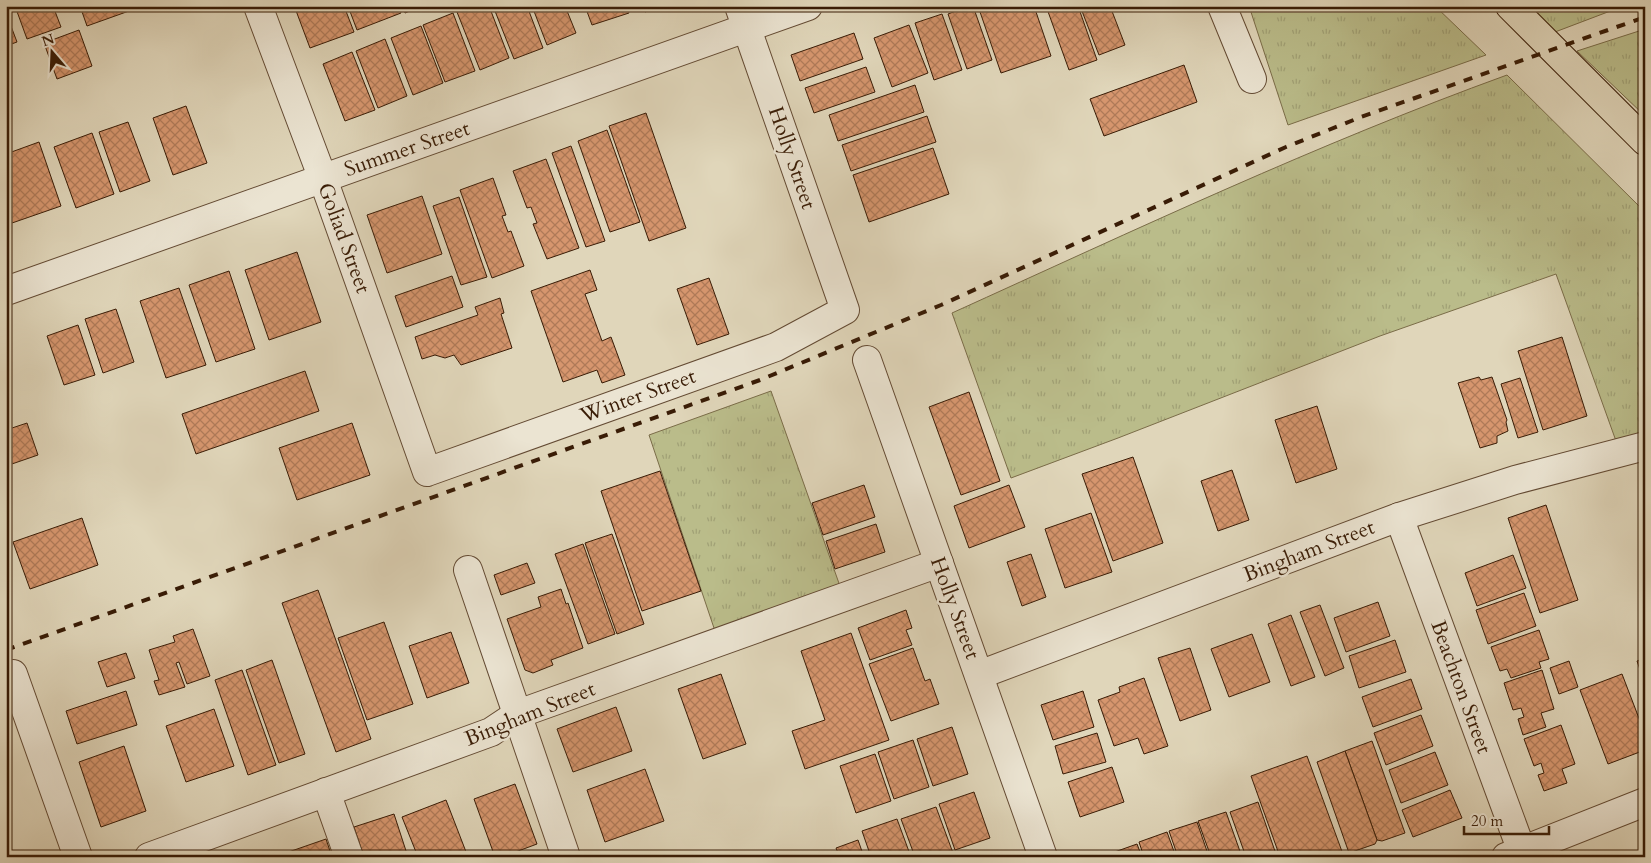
<svg xmlns="http://www.w3.org/2000/svg" width="1651" height="863" font-family="Cardo,serif">
	<defs>
		<pattern id="grass-tufts" width="24" height="20" patternUnits="userSpaceOnUse" patternTransform="scale(1.25)"><rect width="24" height="20" fill="#babc8a"/><path d="M3 7l-1-3M5 7V3M7 7l1-3M15 17l-1-3M17 17v-4M19 17l1-3" fill="none" stroke="#a1a176"/></pattern>
		<pattern id="building-cross-hatch" width="8" height="8" patternUnits="userSpaceOnUse" patternTransform="scale(1.25)"><rect width="8" height="8" fill="#d6966e"/><path d="M0 0l8 8M0 8l8-8" fill="none" stroke="#af7a58"/></pattern>
	</defs>
	<rect width="100%" height="100%" fill="#e0d6ba"/>
	<filter id="stains"><feTurbulence type="fractalNoise" baseFrequency=".004" numOctaves="4"/><feColorMatrix values="0 0 0 0 .2 0 0 0 0 .09 0 0 0 0 .02 0 0 0 .5 -.17"/></filter>
	<radialGradient id="worn" r=".72"><stop offset=".6" stop-color="#630" stop-opacity="0"/><stop offset="1" stop-color="#630" stop-opacity=".3"/></radialGradient>
	<!-- grass -->
	<g fill="url(#grass-tufts)" stroke="#7a6c48">
		<polygon points="1249,6 1435,6 1486,55 1288,125"/>
		<polygon points="1529,6 1608,6 1613,10 1555,32"/>
		<polygon points="1639,31 1645,36 1645,116 1577,51"/>
		<path d="M1507,75L1645,212V434L1616,441L1556,274L1380,336L1118,438L1011,478L952,313C1135,230 1317,144 1507,75Z"/>
		<polygon points="771,391 841,589 716,634 649,435"/>
	</g>
	<!-- building -->
	<g fill="url(#building-cross-hatch)" stroke="#391c06">
		<polygon points="15,6 53,6 61,27 27,39"/>
		<polygon points="80,6 127,6 129,11 87,26"/>
		<polygon points="298,6 344,6 354,32 310,48 295,8"/>
		<polygon points="348,6 398,6 401,13 357,30"/>
		<polygon points="403,6 422,6 405,13"/>
		<polygon points="473,6 489,6 509,58 480,70 457,12"/>
		<polygon points="493,6 527,6 543,48 514,59"/>
		<polygon points="532,6 565,6 576,33 547,45"/>
		<polygon points="585,6 627,6 629,13 592,25"/>
		<polygon points="643,6 663,6 645,12"/>
		<polygon points="969,6 973,6 992,60 967,69 948,14"/>
		<polygon points="978,6 1034,6 1051,56 1001,73"/>
		<polygon points="1046,6 1078,6 1097,60 1069,70"/>
		<polygon points="1080,6 1110,6 1125,45 1099,55"/>
		<polygon points="6,13 17,42 6,46"/>
		<polygon points="453,13 475,71 445,82 423,25"/>
		<polygon points="942,14 962,70 934,80 915,23"/>
		<polygon points="909,25 928,73 892,87 874,38"/>
		<polygon points="421,26 443,83 413,95 391,38"/>
		<polygon points="79,30 92,66 57,79 44,43"/>
		<polygon points="854,33 863,59 800,81 791,55"/>
		<polygon points="385,39 407,96 378,108 356,51"/>
		<polygon points="352,52 375,110 345,121 323,64"/>
		<polygon points="1184,65 1197,102 1104,136 1090,99"/>
		<polygon points="866,67 875,92 814,113 805,88"/>
		<polygon points="915,85 924,112 838,141 829,115"/>
		<polygon points="186,106 207,163 173,175 153,118"/>
		<polygon points="646,113 686,228 649,241 609,126"/>
		<polygon points="927,116 936,142 851,171 842,145"/>
		<polygon points="128,122 150,181 120,192 99,132"/>
		<polygon points="607,130 640,222 610,232 578,141"/>
		<polygon points="92,133 114,194 76,208 54,147"/>
		<polygon points="39,142 61,206 12,223 6,208 6,154"/>
		<polygon points="571,146 605,241 586,247 552,153"/>
		<polygon points="933,148 949,194 869,222 853,175"/>
		<polygon points="546,159 579,248 547,259 533,224 537,223 531,207 527,208 513,171"/>
		<polygon points="493,178 506,215 502,216 508,232 511,231 524,266 492,278 460,190"/>
		<polygon points="422,196 442,254 387,273 367,215"/>
		<polygon points="459,197 487,277 461,285 433,206"/>
		<polygon points="297,252 321,322 269,340 245,270"/>
		<polygon points="590,270 597,290 585,294 602,341 611,337 625,375 602,383 597,370 563,382 531,291"/>
		<polygon points="229,271 255,349 216,362 189,285"/>
		<polygon points="452,276 463,307 406,327 395,296"/>
		<polygon points="709,278 729,334 697,345 677,289"/>
		<polygon points="179,288 206,365 166,378 140,301"/>
		<polygon points="500,298 504,313 501,314 512,348 461,365 454,355 445,358 435,355 422,359 415,337 478,315 475,307"/>
		<polygon points="116,309 134,362 103,373 85,319"/>
		<polygon points="78,325 95,375 64,385 47,336"/>
		<polygon points="1562,337 1587,416 1543,430 1518,351"/>
		<polygon points="305,371 319,411 196,454 182,414"/>
		<polygon points="1479,377 1481,380 1492,377 1507,420 1506,422 1508,431 1497,436 1497,443 1480,448 1458,383"/>
		<polygon points="1520,378 1538,432 1518,438 1501,384"/>
		<polygon points="969,392 1000,481 961,495 929,407"/>
		<polygon points="1317,406 1337,469 1296,483 1275,420"/>
		<polygon points="27,423 38,455 6,466 6,430"/>
		<polygon points="352,423 370,475 297,500 279,448"/>
		<polygon points="1133,457 1163,543 1113,561 1082,474"/>
		<polygon points="1232,470 1249,520 1218,531 1201,481"/>
		<polygon points="660,471 701,591 642,611 601,491"/>
		<polygon points="864,485 875,517 823,535 812,503"/>
		<polygon points="1009,485 1025,527 969,548 954,506"/>
		<polygon points="1546,505 1578,600 1540,613 1508,518"/>
		<polygon points="1091,513 1112,572 1065,588 1045,529"/>
		<polygon points="82,518 98,565 30,589 13,542"/>
		<polygon points="876,524 885,552 835,569 826,541"/>
		<polygon points="612,534 644,624 617,634 585,543"/>
		<polygon points="583,544 615,634 588,644 555,554"/>
		<polygon points="1031,554 1046,597 1022,606 1007,562"/>
		<polygon points="1513,555 1526,588 1477,606 1465,573"/>
		<polygon points="527,563 535,583 501,595 494,575"/>
		<polygon points="561,589 566,604 568,603 583,648 551,660 553,665 533,673 525,670 507,619 541,607 538,597"/>
		<polygon points="318,590 371,739 336,752 282,603"/>
		<polygon points="1524,593 1536,626 1488,644 1476,610"/>
		<polygon points="1378,602 1390,636 1346,652 1334,618"/>
		<polygon points="1320,605 1344,668 1325,676 1300,612"/>
		<polygon points="906,610 912,628 906,630 912,645 870,660 858,628"/>
		<polygon points="1291,615 1315,677 1291,686 1268,624"/>
		<polygon points="384,622 413,704 367,720 338,638"/>
		<polygon points="193,629 210,676 187,684 179,662 176,663 185,687 159,695 154,681 159,680 149,650 175,642 173,636"/>
		<polygon points="1539,630 1549,659 1539,662 1541,668 1511,678 1507,669 1500,671 1491,647"/>
		<polygon points="451,632 469,683 427,698 409,646"/>
		<polygon points="851,633 889,740 805,769 792,731 825,720 801,651"/>
		<polygon points="1252,634 1270,682 1229,697 1211,649"/>
		<polygon points="1395,640 1406,672 1359,688 1349,656"/>
		<polygon points="913,648 925,681 930,679 939,704 891,721 869,664"/>
		<polygon points="1190,648 1211,710 1180,721 1158,658"/>
		<polygon points="126,653 135,678 107,687 98,662"/>
		<polygon points="1645,658 1645,684 1637,661"/>
		<polygon points="272,660 305,754 279,763 246,670"/>
		<polygon points="1569,661 1578,687 1559,694 1550,668"/>
		<polygon points="242,670 276,765 248,775 215,680"/>
		<polygon points="1542,670 1554,709 1541,713 1546,727 1523,735 1518,719 1524,717 1521,708 1513,710 1504,683"/>
		<polygon points="721,674 746,744 703,759 678,689"/>
		<polygon points="1622,674 1645,734 1645,750 1608,764 1580,690"/>
		<polygon points="1144,678 1168,746 1144,754 1138,738 1114,746 1098,700 1120,692 1119,687"/>
		<polygon points="1411,679 1422,709 1373,727 1362,697"/>
		<polygon points="126,691 137,725 77,744 66,711"/>
		<polygon points="1083,691 1094,727 1053,740 1041,705"/>
		<polygon points="616,707 632,751 573,772 557,729"/>
		<polygon points="214,709 234,766 186,782 166,726"/>
		<polygon points="1421,715 1433,746 1386,765 1374,733"/>
		<polygon points="1561,725 1575,764 1562,769 1567,783 1544,791 1538,775 1544,773 1541,763 1534,766 1524,739"/>
		<polygon points="952,727 968,774 933,786 917,739"/>
		<polygon points="1097,733 1106,762 1063,774 1055,746"/>
		<polygon points="913,740 929,787 894,799 878,752"/>
		<polygon points="1372,741 1405,833 1382,841 1377,840 1345,751"/>
		<polygon points="124,746 146,811 101,827 79,762"/>
		<polygon points="1345,751 1377,840 1375,844 1349,853 1317,762"/>
		<polygon points="1435,752 1448,785 1401,803 1389,770"/>
		<polygon points="875,754 891,801 856,813 840,766"/>
		<polygon points="1307,756 1344,857 1280,857 1251,776"/>
		<polygon points="1112,767 1124,802 1080,817 1068,782"/>
		<polygon points="645,769 664,821 605,842 587,790"/>
		<polygon points="515,784 537,844 502,857 495,857 474,799"/>
		<polygon points="1450,790 1462,818 1413,837 1402,810"/>
		<polygon points="974,792 990,838 955,850 939,804"/>
		<polygon points="446,800 468,857 418,857 402,817"/>
		<polygon points="1258,802 1277,857 1246,857 1230,812"/>
		<polygon points="936,807 953,853 942,857 915,857 901,819"/>
		<polygon points="1226,812 1242,857 1211,857 1198,821"/>
		<polygon points="394,814 408,857 364,857 354,827"/>
		<polygon points="897,819 911,857 871,857 862,831"/>
		<polygon points="1197,822 1209,857 1178,857 1169,831"/>
		<polygon points="1167,832 1176,857 1144,857 1139,842"/>
		<polygon points="326,839 332,857 277,857 277,856"/>
		<polygon points="858,840 864,857 827,857 838,853 836,848"/>
		<polygon points="1137,844 1142,857 1110,857 1109,854"/>
	</g>
	<g fill="none" stroke-linecap="round" stroke-linejoin="round">
		<defs>
			<g id="minor">
				<polyline points="258,6 323,179 427,472 776,347 845,310 739,6"/>
				<polyline points="1222,6 1252,79"/>
				<polyline points="6,291 808,6"/>
				<polyline points="867,360 1043,857"/>
				<polyline points="1399,517 1524,857"/>
				<polyline points="468,570 566,857"/>
				<polyline points="979,675 1399,517 1515,480 1645,446"/>
				<polyline points="6,677 13,674 78,857"/>
				<polyline points="326,792 349,857"/>
				<polyline points="149,857 491,732 518,714 939,563"/>
				<polyline points="1506,857 1645,802"/>
			</g>
			<polyline id="highway" points="1510,6 1645,141"/>
		</defs>
		<!-- minor casing -->
		<use href="#minor" stroke="#634a33" stroke-width="30"/>
		<!-- highway casing -->
		<use href="#highway" stroke="#391c06" stroke-width="30"/>
		<!-- minor -->
		<use href="#minor" stroke="#ebe4d2" stroke-width="28"/>
		<!-- highway -->
		<use href="#highway" stroke="#e0d6ba" stroke-width="28"/>
		<!-- rail -->
		<polyline stroke="#391c06" stroke-width="4" stroke-dasharray="9 9" stroke-linecap="butt" points="6,650 760,380 941,305 1286,147 1361,117 1645,17"/>
	</g>
	<g text-anchor="middle" dominant-baseline="central" stroke-width="5" stroke-linejoin="round" paint-order="stroke">
		<!-- street labels -->
		<g font-size="21" fill="#391c06" stroke="#ebe4d2">
			<text transform="translate(407 149) rotate(-19)">Summer Street</text>
			<text transform="translate(792 158) rotate(71)">Holly Street</text>
			<text transform="translate(344 238) rotate(70)">Goliad Street</text>
			<text transform="translate(638 396) rotate(-20)">Winter Street</text>
			<text transform="translate(1309 551) rotate(-21)">Bingham Street</text>
			<text transform="translate(955 608) rotate(70)">Holly Street</text>
			<text transform="translate(1461 687) rotate(70)">Beachton Street</text>
			<text transform="translate(530 714) rotate(-22)">Bingham Street</text>
		</g>
	</g>
	<!-- margin -->
	<rect width="1651" height="863" fill="none" stroke="#e0d6ba" stroke-width="25"/>
	<rect x="8" y="8" width="1636" height="848" fill="none" stroke="#391c06" stroke-width="2.5"/>
	<rect x="12" y="12" width="1626" height="838" fill="none" stroke="#391c06"/>
	<!-- north arrow -->
	<g transform="translate(52 52) rotate(341)" stroke="#ebe4d2" stroke-width="4" paint-order="stroke">
	<path d="M0-4L9 19L0 12L-9 19Z" fill="#391c06"/>
	<text y="-8" font-size="14" font-weight="bold" text-anchor="middle" fill="#391c06">N</text>
	</g>
	<!-- scale -->
	<path d="M1464 826v8h85v-8" fill="none" stroke="#391c06" stroke-width="2.5"/>
	<text x="1471" y="826" font-size="15" fill="#391c06" stroke="#ebe4d2" stroke-width="4" paint-order="stroke">20 m</text>
	<rect width="100%" height="100%" filter="url(#stains)"/>
	<rect width="100%" height="100%" fill="url(#worn)"/>
</svg>
